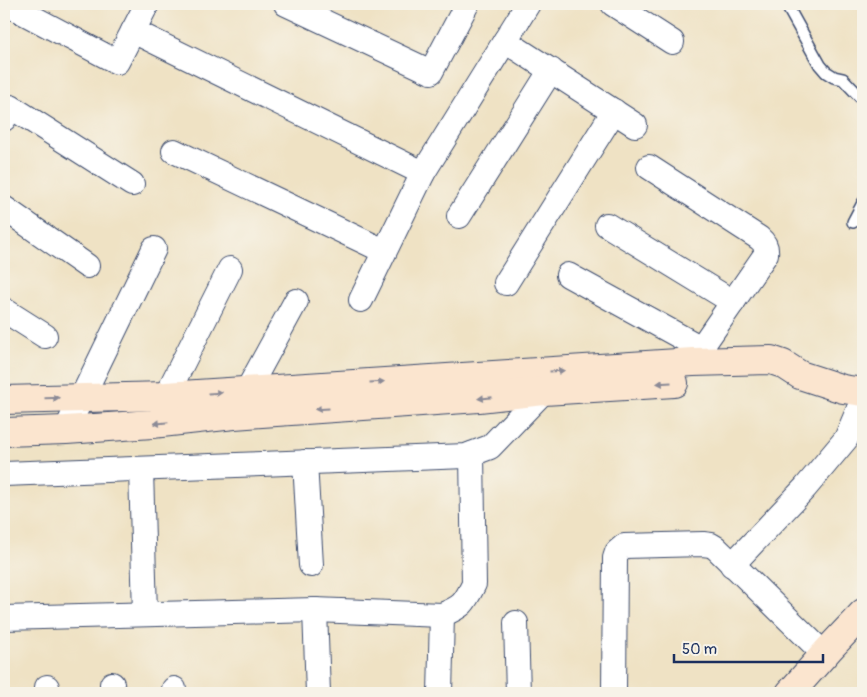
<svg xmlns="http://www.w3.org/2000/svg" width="867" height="697" font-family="Pangolin,sans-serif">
	<rect width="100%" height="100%" fill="#f7f3e8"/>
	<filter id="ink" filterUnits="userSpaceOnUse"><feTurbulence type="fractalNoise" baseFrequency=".02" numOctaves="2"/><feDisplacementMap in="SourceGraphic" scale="10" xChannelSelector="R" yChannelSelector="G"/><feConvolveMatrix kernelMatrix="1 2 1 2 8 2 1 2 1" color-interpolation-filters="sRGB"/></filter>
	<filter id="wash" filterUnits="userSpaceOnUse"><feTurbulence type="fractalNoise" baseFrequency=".0096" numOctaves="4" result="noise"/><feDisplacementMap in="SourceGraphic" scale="20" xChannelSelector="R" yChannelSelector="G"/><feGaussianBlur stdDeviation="1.12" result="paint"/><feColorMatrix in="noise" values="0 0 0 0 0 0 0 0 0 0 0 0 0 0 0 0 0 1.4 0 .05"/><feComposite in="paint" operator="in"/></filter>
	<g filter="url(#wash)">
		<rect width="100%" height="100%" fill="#efe2c4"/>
	</g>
	<g filter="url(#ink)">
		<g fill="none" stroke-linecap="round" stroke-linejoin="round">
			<defs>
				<g id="lane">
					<polyline points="786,4 820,65 826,72 834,77 843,79 863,100"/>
					<polyline points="853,222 863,203"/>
				</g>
				<g id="street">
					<polyline points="7,4 117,62 147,4"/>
					<polyline points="286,4 431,72 467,4"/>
					<polyline points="613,4 672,42"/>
					<polyline points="133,31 423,173"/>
					<polyline points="505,41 635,125"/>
					<polyline points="4,119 11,107 132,184"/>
					<polyline points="174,151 384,251"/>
					<path d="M649,167L759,238C765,243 767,247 766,254L701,348L693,362"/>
					<polyline points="4,208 87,266"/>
					<polyline points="459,216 551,70"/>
					<polyline points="607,225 733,302"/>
					<polyline points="568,275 701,348"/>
					<polyline points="506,283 614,111"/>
					<polyline points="361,300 423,173 528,4"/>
					<polyline points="4,310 45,336"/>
					<polyline points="247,391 296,301"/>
					<polyline points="166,396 230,269"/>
					<polyline points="66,430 154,249"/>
					<polyline points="305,462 311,565"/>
					<polyline points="141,469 145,614"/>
					<polyline points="4,474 466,456 490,447 544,391"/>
					<polyline points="732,565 805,488 846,439 863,399"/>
					<polyline points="315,610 318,693"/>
					<path d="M4,618L315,610L442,615C463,606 464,604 474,584L472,454"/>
					<polyline points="516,623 518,693"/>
					<polyline points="112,684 113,693"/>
					<polyline points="47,687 48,693"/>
					<polyline points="174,689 174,693"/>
					<polyline points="440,693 442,615"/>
					<polyline points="614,693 615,558 617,552 624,546 703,544 711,545 716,548 824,654"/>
				</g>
				<g id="secondary">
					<polyline points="4,400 166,396 693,362 771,360 783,364 800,375 843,389 863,392"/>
					<polyline points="4,432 66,430 152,424 234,415 479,398 544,391 674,383"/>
					<polyline points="790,693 829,649 863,613"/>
				</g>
			</defs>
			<!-- lane casing -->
			<use href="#lane" stroke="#3b4a6d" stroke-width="14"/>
			<!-- street casing -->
			<use href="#street" stroke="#3b4a6d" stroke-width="26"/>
			<!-- secondary casing -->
			<use href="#secondary" stroke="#3b4a6d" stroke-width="30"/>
			<!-- lane -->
			<use href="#lane" stroke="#fff" stroke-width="11"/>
			<!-- street -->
			<use href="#street" stroke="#fff" stroke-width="24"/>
			<!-- secondary -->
			<use href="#secondary" stroke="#fbe5cf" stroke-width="28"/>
		</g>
		<!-- one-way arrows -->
		<defs><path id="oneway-solid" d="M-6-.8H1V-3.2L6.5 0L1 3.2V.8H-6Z" transform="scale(1.25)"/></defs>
		<g fill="#8b8a96">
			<use href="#oneway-solid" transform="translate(557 371) rotate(-4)"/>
			<use href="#oneway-solid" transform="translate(377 382) rotate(-4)"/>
			<use href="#oneway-solid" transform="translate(664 383) rotate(176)"/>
			<use href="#oneway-solid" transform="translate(215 393) rotate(-3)"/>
			<use href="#oneway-solid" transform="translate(52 398) rotate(-2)"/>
			<use href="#oneway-solid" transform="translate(485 398) rotate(174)"/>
			<use href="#oneway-solid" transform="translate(322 409) rotate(176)"/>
			<use href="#oneway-solid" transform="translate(161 423) rotate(174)"/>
		</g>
	</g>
	<!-- margin -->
	<rect width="867" height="697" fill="none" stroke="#f7f3e8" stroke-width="20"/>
	<!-- scale -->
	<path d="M674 654v8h149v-8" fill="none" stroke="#1b2f5e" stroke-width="2.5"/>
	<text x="682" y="654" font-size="15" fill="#1b2f5e" stroke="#f7f3e8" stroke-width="4" paint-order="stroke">50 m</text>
</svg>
